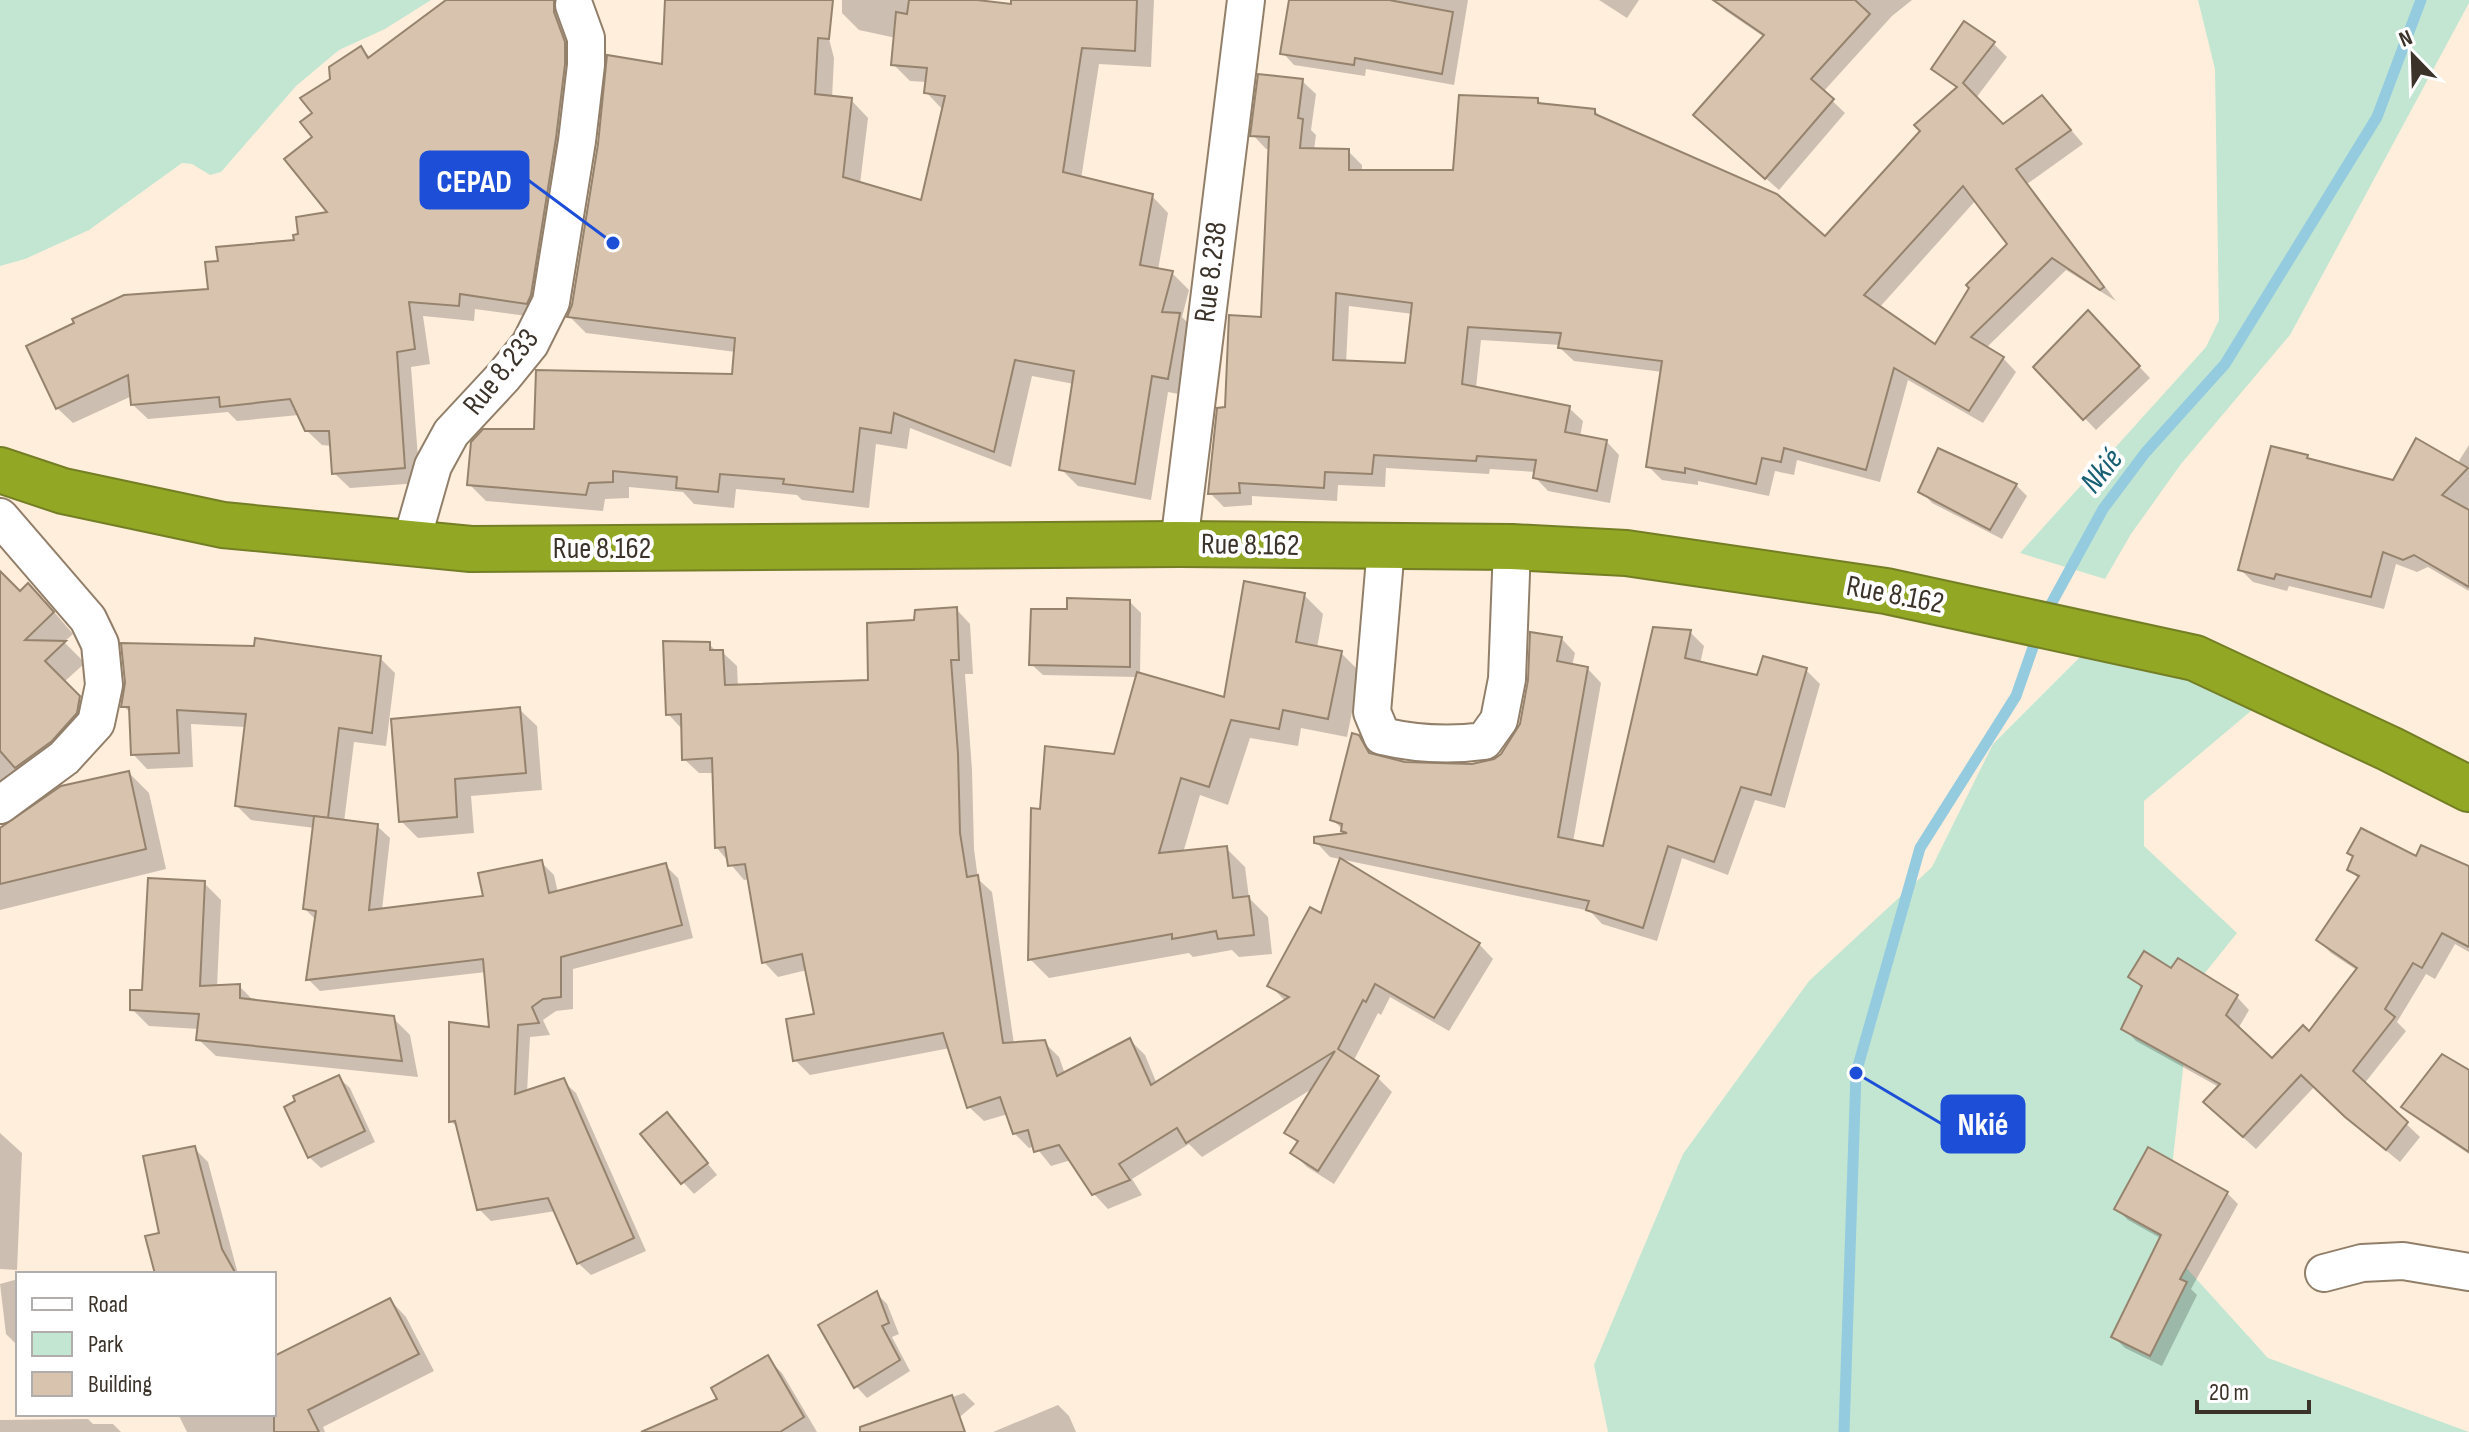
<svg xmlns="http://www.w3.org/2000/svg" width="2469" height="1432" font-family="'Sofia Sans Condensed',sans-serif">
	<rect width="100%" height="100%" fill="#ffeedc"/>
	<!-- green -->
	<g fill="#c3e6d2">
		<polygon points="0,0 431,0 385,29 339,50 296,86 221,172 210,175 192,164 182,163 89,230 25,259 0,266"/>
		<polygon points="2198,0 2469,0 2469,3 2290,335 2181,464 2131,534 2105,579 2020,553 2206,347 2219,320 2215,69"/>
		<polygon points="2093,644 2289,679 2144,801 2144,846 2237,933 2192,989 2169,1194 2180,1261 2268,1358 2469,1432 1608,1432 1594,1365 1683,1154 1809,981 1932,867 1993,744"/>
	</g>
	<!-- shadow -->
	<g fill="#0003" fill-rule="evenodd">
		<polygon points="449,0 562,0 580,59 542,318 475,309 474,321 423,316 430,364 411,367 420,483 350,488 334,473 332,446 322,445 306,430 299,415 237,421 228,412 148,419 132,404 132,396 73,423 57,408 210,290 296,242 330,214 315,137 314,113 332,80 361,48 371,58"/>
		<polygon points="667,0 819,0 834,58 832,98 852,101 868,118 860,184 922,203 942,109 926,92 927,82 910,81 894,65 896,38 859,30 842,13 842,0 960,0 1012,6 1013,0 1154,0 1151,67 1099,64 1081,179 1152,196 1168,213 1158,270 1172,273 1189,290 1182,317 1196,331 1184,395 1168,392 1151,500 1078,486 1061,469 1074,384 1032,376 1011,467 910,428 907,449 876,444 869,508 802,500 797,495 736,489 734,508 694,504 683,492 629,487 629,498 605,499 603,511 486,501 469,484 536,431 734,376 736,352 586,333 569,316 664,66"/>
		<polygon points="1291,0 1468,0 1454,85 1366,69 1365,76 1294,65 1283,53"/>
		<polygon points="1599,0 1639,0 1627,18"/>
		<polygon points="1715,0 1912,0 1892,16 1823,92 1845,113 1779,190 1708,127 1764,37 1726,11"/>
		<path d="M1965,24L1994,44L2007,57L1976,98L2003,126L2055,111L2083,144L2027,184L2116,301L2066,270L1986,348L2003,358L2016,372L1983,423L1908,380L1880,482L1797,460L1794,475L1775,471L1769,496L1698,481V485L1662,480L1649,467L1663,372L1574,361L1560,348L1561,345L1481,340L1476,388L1569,408L1583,421L1580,437L1606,441L1619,455L1610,503L1548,491L1535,477L1536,472L1490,469L1489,474L1386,468L1385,487L1338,485L1337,501L1252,496V505L1224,507L1210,493L1227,409L1263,319L1270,149H1266L1253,135L1302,81L1316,94L1311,130L1316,135L1314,150L1348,151L1362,165V172H1455L1538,100L1543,105L1594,110L1604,120L1825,239L1958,89L1934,68ZM1976,200L2010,244L1936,346L1879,308ZM1349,306L1413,314L1407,365L1346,363Z"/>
		<polygon points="2088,313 2150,378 2096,430 2036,367"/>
		<polygon points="2469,445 2469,591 2428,567 2417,572 2396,564 2384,609 2289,586 2287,591 2253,582 2240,569 2307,457 2311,461 2394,482 2457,464"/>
		<polygon points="2016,485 2027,496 2002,539 1932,503 1921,491"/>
		<polygon points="0,573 20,594 49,606 73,634 64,642 85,663 64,682 100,719 7,809 0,823"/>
		<polygon points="1304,595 1323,614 1317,648 1341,653 1360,672 1347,737 1301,728 1298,746 1250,738 1228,805 1200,795 1183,853 1226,848 1245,867 1249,898 1268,917 1272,954 1239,957 1232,950 1193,957 1189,953 1049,978 1030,959 1042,811 1115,756 1137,677 1043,675 1031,664 1069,611 1130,602 1141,613 1140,675 1225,700"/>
		<polygon points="956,609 970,624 973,674 965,674 972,770 974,849 978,879 992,892 1014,1044 1044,1042 1059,1057 1065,1074 1130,1040 1145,1055 1157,1084 1286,1002 1270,985 1322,916 1479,944 1493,959 1449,1031 1390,997 1381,1015 1378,1013 1353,1062 1378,1078 1392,1092 1334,1184 1307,1167 1292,1152 1298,1144 1287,1132 1315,1087 1202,1157 1189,1144 1132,1179 1142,1195 1108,1209 1094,1194 1071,1160 1051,1166 1035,1146 1029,1148 1014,1133 1008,1114 984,1121 969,1107 950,1048 810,1075 795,1060 817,1015 807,970 778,977 764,962 749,879 744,880 717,848 714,773 699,773 684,759 683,730 668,714 709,644 717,652 722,652 737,666 738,687 870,682 916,622"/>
		<polygon points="1690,632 1704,646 1700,664 1758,678 1806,670 1820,684 1785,808 1755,800 1728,875 1682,858 1657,941 1602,924 1590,911 1330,857 1316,842 1348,835 1332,819 1358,737 1375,756 1404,764 1472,766 1495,761 1502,755 1522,725 1561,638 1575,653 1572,666 1587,668 1601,683 1573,842 1604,848"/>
		<polygon points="380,658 395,673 386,746 354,742 344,822 377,826 390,838 382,910 486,898 541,862 554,875 558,893 665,865 678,878 693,938 573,969 573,1009 556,1011 543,1020 550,1035 530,1037 527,1092 563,1081 576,1093 646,1251 591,1275 578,1263 556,1211 491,1221 479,1209 458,1128 451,1121 491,1029 486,972 320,991 308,979 316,920 305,909 315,828 251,820 237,806 246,727 191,724 193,767 147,769 133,754 132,714 123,706"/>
		<polygon points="520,710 537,726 542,790 471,796 474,833 418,838 401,821"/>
		<polygon points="129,773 149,793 166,869 0,910 0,827"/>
		<polygon points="2350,853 2417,859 2469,869 2469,952 2455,944 2435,979 2426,974 2397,1022 2406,1031 2364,1084 2420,1137 2400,1162 2361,1130 2315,1086 2256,1149 2218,1115 2219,1087 2136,1041 2124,1028 2143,989 2131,977 2172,971 2237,997 2249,1010 2238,1029 2272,1061 2310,1034 2358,971 2331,953 2318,940 2359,879 2349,869 2355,858"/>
		<polygon points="204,883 221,900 217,987 239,986 255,1002 393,1018 410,1035 418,1077 216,1056 198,1039 199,1029 149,1026 132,1009"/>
		<polygon points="2469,1073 2469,1154 2417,1119 2404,1107"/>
		<polygon points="338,1077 350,1088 375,1142 321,1168 309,1157"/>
		<polygon points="677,1126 717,1175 694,1194 683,1182"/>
		<polygon points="0,1133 22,1153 17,1270 0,1269"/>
		<polygon points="194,1148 208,1162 238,1274 68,1274 156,1271 162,1234"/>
		<polygon points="2227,1193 2238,1204 2191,1289 2197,1295 2162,1366 2125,1348 2114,1337 2162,1239 2128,1220 2117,1209"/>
		<polygon points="18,1279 18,1346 6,1334 0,1284"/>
		<polygon points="876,1293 887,1304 899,1334 892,1337 910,1371 867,1398 856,1386"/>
		<polygon points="390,1300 406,1317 434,1371 323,1427 325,1432 187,1432 178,1414 274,1414 274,1359"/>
		<polygon points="767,1358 782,1373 817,1432 650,1432 720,1400"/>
		<polygon points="964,1393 975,1404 942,1432 884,1432 877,1423"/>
		<polygon points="1058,1405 1069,1416 1076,1432 993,1432"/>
		<polygon points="88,1419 93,1424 113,1424 121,1432 0,1432 0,1420"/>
	</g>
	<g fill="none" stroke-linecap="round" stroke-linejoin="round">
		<!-- stream -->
		<g stroke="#94cbdf" stroke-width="11">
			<polyline points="2044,617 2103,509 2145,453 2225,364 2377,117 2421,0"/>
			<polyline points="1844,1432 1856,1073 1920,848 2016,696 2038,633"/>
		</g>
	</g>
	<!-- building -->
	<g fill="#d8c4ae" stroke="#96836e" stroke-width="2" fill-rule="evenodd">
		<polygon points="446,0 554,0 554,12 565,42 565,64 556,138 531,295 527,304 460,294 459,306 409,302 415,349 397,352 405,468 332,474 329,431 305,431 290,399 220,407 219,397 131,405 128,375 56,409 26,346 74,323 72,319 124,295 208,289 205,262 218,261 216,247 294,240 293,235 298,234 296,217 327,212 284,159 312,137 300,122 312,113 300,98 330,79 329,67 361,46 368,58"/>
		<polygon points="665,0 833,0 829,39 818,38 815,94 852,98 843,177 921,200 945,96 924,93 927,68 891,65 896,12 907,14 909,0 977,0 1011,4 1011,0 1137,0 1135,51 1082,48 1063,172 1153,194 1140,265 1173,271 1162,312 1180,313 1168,379 1152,376 1135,484 1059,470 1074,371 1015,360 994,452 894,413 891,433 860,428 853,492 783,484 784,479 720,474 718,492 676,488 677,477 613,471 613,482 589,483 586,495 467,485 471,442 483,429 534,429 536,370 732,374 735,338 567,317 572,305 598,144 607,55 662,64"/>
		<polygon points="1289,0 1389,0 1453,12 1442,74 1355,58 1354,65 1280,54"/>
		<polygon points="1713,0 1855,0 1870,14 1811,79 1834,99 1765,179 1693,115 1764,35"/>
		<path d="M1964,21L1995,42L1963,83L2003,124L2042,95L2071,130L2016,169L2104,287L2100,290L2052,258L1971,337L2004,357L1969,411L1894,368L1866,470L1784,448L1781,462L1762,458L1756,484L1685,468V473L1646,467L1662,361L1558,348L1561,333L1468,327L1462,384L1570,406L1565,432L1607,440L1597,491L1533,478L1536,460L1477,456L1476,461L1374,455L1372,474L1325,472L1324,488L1239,483L1240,493L1208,494L1217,408L1225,407L1229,315L1261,317L1269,137L1250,136L1258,74L1303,79L1298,118L1303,119L1300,148L1349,149V170H1453L1459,95L1538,98V103L1595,109V114L1777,194L1825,236L1920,131L1914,125L1957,87L1931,69ZM1963,186L2007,244L1966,285L1969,288L1935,344L1864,295ZM1336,293L1412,303L1405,363L1333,360Z"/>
		<polygon points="2088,310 2140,366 2083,420 2033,367"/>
		<polygon points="2416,438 2468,468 2442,495 2469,510 2469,587 2414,555 2403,560 2383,552 2371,597 2276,574 2274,579 2238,570 2271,446 2308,455 2307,458 2393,480"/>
		<polygon points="1938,448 2017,484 1990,530 1918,492"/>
		<polygon points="0,571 20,591 28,583 54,612 25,640 66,641 45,661 80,696 77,713 52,741 15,768 0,751"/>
		<polygon points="1244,581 1305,593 1296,642 1342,651 1328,719 1283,710 1279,729 1231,720 1209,787 1181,778 1159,853 1227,846 1233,898 1249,896 1254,935 1218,939 1216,931 1172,939 1172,934 1028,960 1031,808 1040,809 1045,746 1114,754 1137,672 1224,697"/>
		<polygon points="1067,598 1130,600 1130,667 1029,665 1031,609 1067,609"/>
		<polygon points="957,607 959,660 951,660 958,754 960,833 967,877 978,875 1003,1043 1045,1040 1057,1076 1130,1038 1151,1085 1289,997 1267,986 1310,907 1321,913 1340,858 1480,943 1434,1018 1375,984 1366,1002 1363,1000 1338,1049 1379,1076 1318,1171 1290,1153 1298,1141 1284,1133 1335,1051 1186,1143 1177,1128 1119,1164 1130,1180 1092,1195 1059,1145 1034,1152 1028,1130 1013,1134 1000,1097 967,1108 943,1033 793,1061 786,1019 814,1014 802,954 762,963 745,864 728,866 725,847 715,848 712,758 682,760 681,714 666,715 663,641 710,642 710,650 723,650 725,685 868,680 867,623 914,620 915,610"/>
		<polygon points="1653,627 1691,630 1685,658 1757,675 1763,656 1807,668 1771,795 1741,787 1714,862 1668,846 1643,928 1586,910 1589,901 1314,843 1314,837 1347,833 1341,831 1342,824 1330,820 1352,733 1359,735 1369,753 1405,762 1472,764 1494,759 1501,754 1520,724 1528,680 1530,632 1562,637 1557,661 1588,667 1558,837 1603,846"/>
		<polygon points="255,638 381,656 372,733 339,728 328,818 235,806 246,714 177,710 179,753 131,755 129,707 121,707 125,683 121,643 254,646"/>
		<polygon points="520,707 526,773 455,779 457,817 399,822 391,719"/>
		<polygon points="129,771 146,849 0,884 0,828 61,786"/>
		<polygon points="314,816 378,824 369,910 483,896 478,873 542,860 549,893 666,863 682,925 561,957 561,997 543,999 532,1007 539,1023 518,1025 515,1094 564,1078 634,1238 577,1264 548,1198 477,1210 455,1121 449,1122 449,1022 489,1027 483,959 306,980 316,911 303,909"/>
		<polygon points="2361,828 2416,856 2421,845 2469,866 2469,947 2442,933 2422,968 2413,963 2385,1009 2395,1017 2353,1071 2408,1122 2386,1150 2345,1117 2301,1075 2243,1137 2203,1102 2220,1084 2121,1029 2142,986 2128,977 2144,951 2171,968 2178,958 2238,995 2226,1015 2272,1058 2303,1025 2309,1031 2357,968 2316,940 2359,876 2347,870 2353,856 2347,853"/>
		<polygon points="148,878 205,881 200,986 240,984 240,998 394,1016 402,1061 196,1040 199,1014 130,1010 130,990 142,990"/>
		<polygon points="2442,1054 2469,1070 2469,1152 2401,1107"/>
		<polygon points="339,1075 365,1131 308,1158 284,1107 295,1101 293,1096"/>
		<polygon points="667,1112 708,1163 681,1184 640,1134"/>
		<polygon points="195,1146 222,1249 236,1274 155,1274 145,1236 159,1233 143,1156"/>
		<polygon points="2148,1147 2228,1192 2180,1279 2187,1282 2150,1356 2111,1337 2161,1235 2114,1209"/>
		<polygon points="877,1291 889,1323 882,1326 900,1360 854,1388 818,1325"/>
		<polygon points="390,1298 419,1354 308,1410 319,1432 274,1432 274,1356"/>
		<polygon points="768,1355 804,1417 780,1432 641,1432 717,1399 711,1388"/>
		<polygon points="952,1395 965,1432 860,1432 860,1427"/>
	</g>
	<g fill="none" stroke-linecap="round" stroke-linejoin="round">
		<defs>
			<g id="minor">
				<polyline points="0,517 88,619 100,644 104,685 96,723 64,758 0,805"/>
				<polyline points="411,543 433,466 451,433 504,376 530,344 551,302 577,141 586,65 586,38 574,5"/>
				<polyline points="1179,544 1246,0"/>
				<path d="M1386,547L1372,712L1382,736C1416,744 1448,746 1484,741L1499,720L1507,679L1512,547"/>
				<polyline points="2324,1273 2362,1263 2403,1261 2469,1272"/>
			</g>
			<polyline id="highway" points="0,470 63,491 223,525 471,549 1179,544 1512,547 1626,553 1886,591 2195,658 2390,749 2469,789"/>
		</defs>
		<!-- minor casing -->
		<use href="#minor" stroke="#927f6a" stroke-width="40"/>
		<!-- highway casing -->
		<use href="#highway" stroke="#747e25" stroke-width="48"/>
		<!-- minor -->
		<use href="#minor" stroke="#fff" stroke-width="36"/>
		<!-- highway -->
		<use href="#highway" stroke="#92a723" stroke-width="44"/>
	</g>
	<g text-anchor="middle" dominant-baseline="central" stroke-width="8" stroke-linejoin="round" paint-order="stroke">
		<!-- street labels -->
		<g font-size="30" fill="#3b332a" stroke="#fff">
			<text transform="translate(1211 272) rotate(-83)">Rue 8.238</text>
			<text transform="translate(501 372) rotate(-51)">Rue 8.233</text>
			<text transform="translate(1250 545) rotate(1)">Rue 8.162</text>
			<text x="602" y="549">Rue 8.162</text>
			<text transform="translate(1895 595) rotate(11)">Rue 8.162</text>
		</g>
		<!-- water labels -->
		<g font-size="32" font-style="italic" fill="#196075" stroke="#fff">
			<text transform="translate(2102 471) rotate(-51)">Nkié</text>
		</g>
	</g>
	<!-- callouts -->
	<path fill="none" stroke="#1d4ed8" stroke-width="3" d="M613 243L528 180M1856 1073L1942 1124"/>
	<g fill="#1d4ed8" stroke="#fff" stroke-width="3">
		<circle cx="613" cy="243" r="8"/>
		<circle cx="1856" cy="1073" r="8"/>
	</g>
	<g fill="#1d4ed8" stroke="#1d4ed8" stroke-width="3">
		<rect x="421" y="152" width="107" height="56" rx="8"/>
		<rect x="1942" y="1096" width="82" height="56" rx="8"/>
	</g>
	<g font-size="32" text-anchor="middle" font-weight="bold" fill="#fff">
		<text x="474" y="192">CEPAD</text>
		<text x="1983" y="1135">Nkié</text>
	</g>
	<!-- legend -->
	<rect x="16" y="1272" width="260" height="144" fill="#ffffff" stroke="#b1adaa" stroke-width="2"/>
	<rect x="32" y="1298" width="40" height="12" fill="#ffffff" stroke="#b1adaa" stroke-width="2"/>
	<text x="88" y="1312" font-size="24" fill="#3b332a">Road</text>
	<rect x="32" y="1332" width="40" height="24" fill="#c3e6d2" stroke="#b1adaa" stroke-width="2"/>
	<text x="88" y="1352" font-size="24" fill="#3b332a">Park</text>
	<rect x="32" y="1372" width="40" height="24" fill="#d8c4ae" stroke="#b1adaa" stroke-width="2"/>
	<text x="88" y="1392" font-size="24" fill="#3b332a">Building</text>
	<!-- north arrow -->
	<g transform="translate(2413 56) rotate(337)" stroke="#ffffff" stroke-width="6" paint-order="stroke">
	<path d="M0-6L14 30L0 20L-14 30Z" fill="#3b332a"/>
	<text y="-12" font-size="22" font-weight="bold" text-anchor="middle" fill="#3b332a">N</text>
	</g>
	<!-- scale -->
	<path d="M2197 1400v12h112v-12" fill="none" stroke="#3b332a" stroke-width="4"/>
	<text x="2209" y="1400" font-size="24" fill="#3b332a" stroke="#ffffff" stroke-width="6" paint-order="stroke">20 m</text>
</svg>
